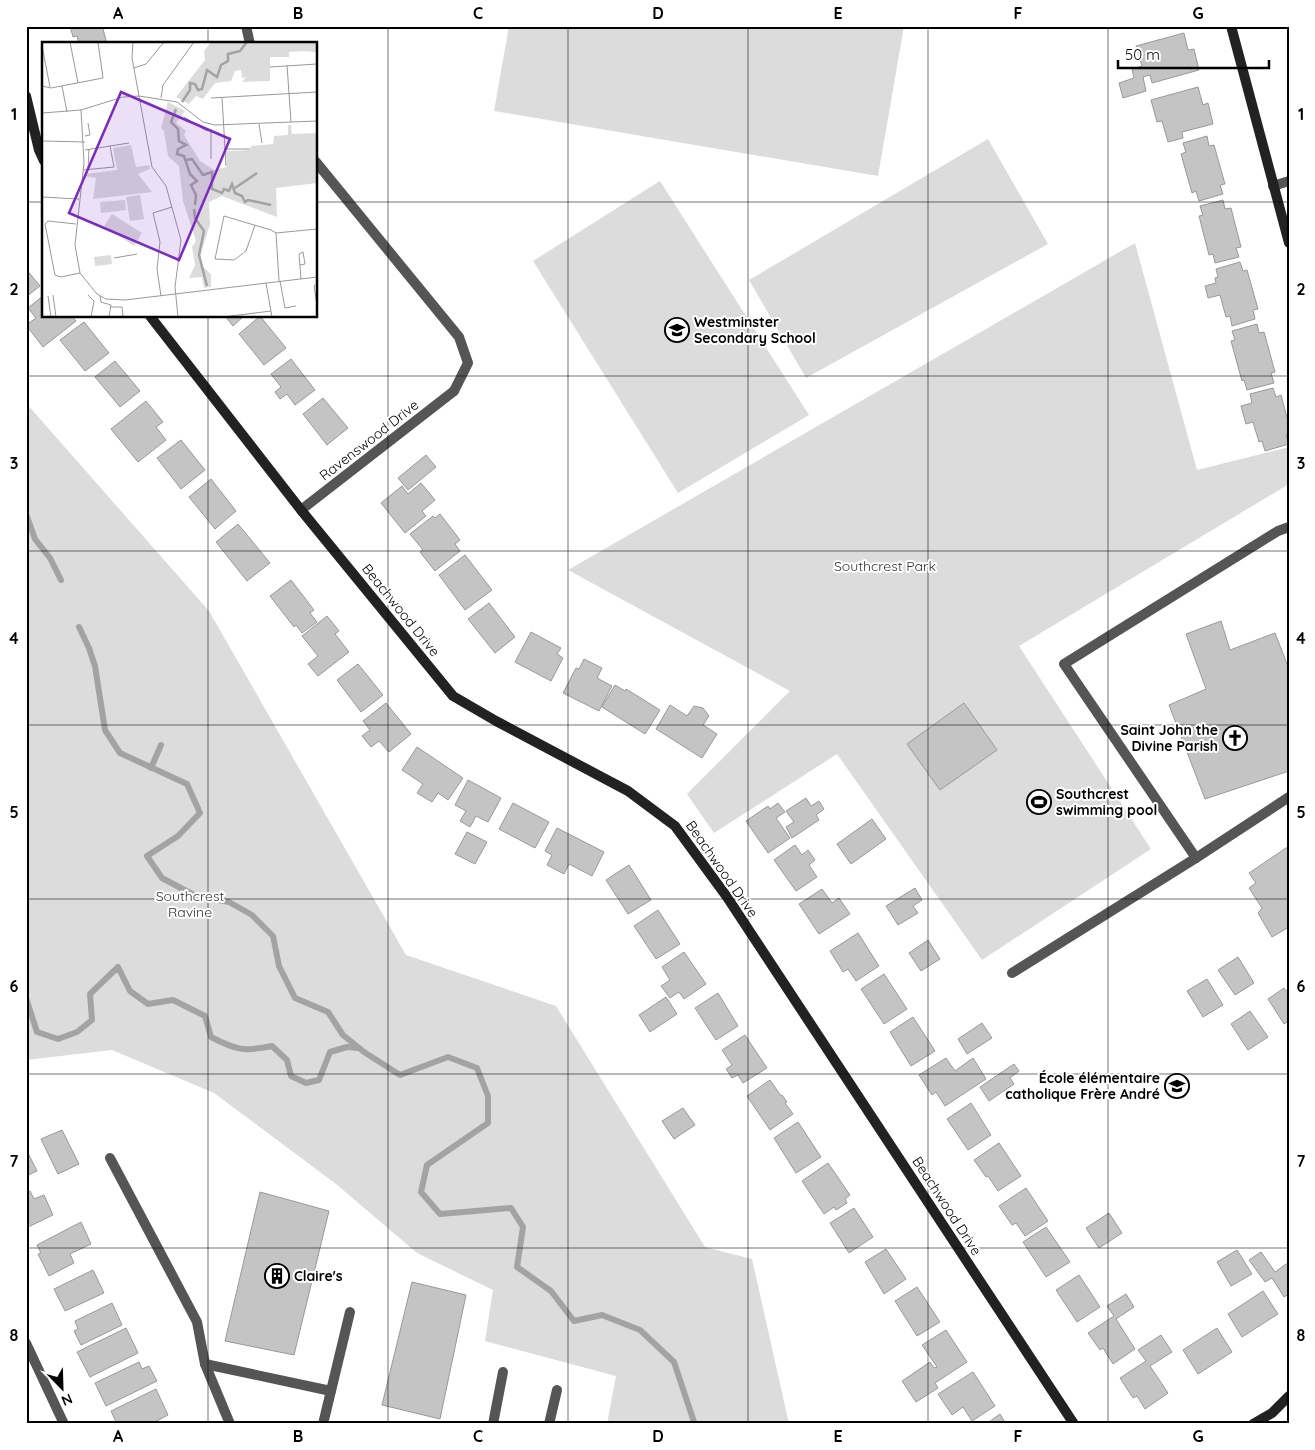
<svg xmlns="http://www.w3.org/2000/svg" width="1315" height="1450" font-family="Quicksand,sans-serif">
	<rect width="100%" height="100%" fill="#fff"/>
	<!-- green -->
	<g fill="#dcdcdc">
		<polygon points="509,26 904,26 878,176 494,111"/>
		<polygon points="988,139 1048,244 806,378 749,280"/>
		<polygon points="660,181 809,415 678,493 533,261"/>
		<polygon points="1135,243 1197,470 1289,447 1289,484 1019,646 1151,849 982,960 837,754 714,833 687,794 790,691 568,570"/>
		<polygon points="26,403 209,611 406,955 556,1006 705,1247 752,1259 789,1424 607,1424 616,1376 485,1341 493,1290 417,1253 336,1184 214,1093 112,1050 26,1060"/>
	</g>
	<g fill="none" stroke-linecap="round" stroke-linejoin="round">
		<!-- stream -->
		<g stroke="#a3a3a3" stroke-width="6">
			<polyline points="26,514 35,539 50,558 61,580"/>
			<polyline points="79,627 89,648 95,666 105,730 120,753 187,784 200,813 178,836 147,856 162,878 194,895 229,902 252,915 273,936 279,966 295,998 328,1012 343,1035 364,1052 400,1075 448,1057 477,1068 488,1096 488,1123 427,1165 421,1192 440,1214 511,1208 523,1227 517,1267 551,1291 574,1321 602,1315 640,1330 674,1362 694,1422 693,1424"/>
			<polyline points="151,768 161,745"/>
			<path d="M26,998L37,1032L58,1039L77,1032L92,1020L90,994L118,967L130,991L148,1004L173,1000L205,1016L211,1037C236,1050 244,1052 272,1046L287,1060L291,1076L306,1083L319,1080L330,1052L347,1047L358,1048"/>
		</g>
	</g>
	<!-- building -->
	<g fill="#c4c4c4" stroke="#999">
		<polygon points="70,26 107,26 107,28 103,29 107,44 79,44 77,36 73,37"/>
		<polygon points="1184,33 1188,50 1194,49 1199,70 1152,83 1150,75 1143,77 1146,91 1123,98 1119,83 1134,78 1132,69 1142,66 1136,46"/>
		<polygon points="1198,87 1203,105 1208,103 1213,124 1182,132 1183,138 1168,142 1162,121 1157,122 1151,100"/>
		<polygon points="1207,136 1209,146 1214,145 1225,184 1220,185 1223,194 1199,201 1196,191 1192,193 1181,154 1186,152 1183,143"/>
		<polygon points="1223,200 1225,209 1231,208 1241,247 1236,248 1239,257 1215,263 1213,254 1209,255 1199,216 1203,215 1200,206"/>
		<polygon points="1240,262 1243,271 1247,270 1258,309 1253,310 1255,319 1232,326 1230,316 1226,317 1220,295 1208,298 1205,286 1216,283 1215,278 1218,277 1216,269"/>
		<polygon points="26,269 40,286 26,297"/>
		<polygon points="44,295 44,316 72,316 76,321 43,347 26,325 36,318 28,308"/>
		<polygon points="225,316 244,316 233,326"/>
		<polygon points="260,316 286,348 264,365 239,334"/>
		<polygon points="84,322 109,353 85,371 60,340"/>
		<polygon points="1257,324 1259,333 1264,332 1275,372 1271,373 1274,383 1247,390 1244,380 1242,381 1231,341 1235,340 1232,331"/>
		<polygon points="291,359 315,390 295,405 287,394 280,399 275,392 281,387 271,374"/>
		<polygon points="115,361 140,391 120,407 95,377"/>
		<polygon points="1273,388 1276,397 1281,395 1289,425 1289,435 1286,435 1289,444 1265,451 1262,441 1259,442 1253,422 1246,424 1241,406 1252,403 1250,394"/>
		<polygon points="323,398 348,428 327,445 303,414"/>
		<polygon points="146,401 163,422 156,427 166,440 138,462 111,429"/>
		<polygon points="181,440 205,470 181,489 157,458"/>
		<polygon points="426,455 436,467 408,490 398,478"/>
		<polygon points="211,479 236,511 215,529 189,497"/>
		<polygon points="421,483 435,500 422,511 426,516 405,533 381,503 402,486 408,494"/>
		<polygon points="440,514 460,540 455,544 460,551 435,571 420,552 423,550 410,534 433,516 435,518"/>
		<polygon points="238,524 270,563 247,581 216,542"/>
		<polygon points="465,555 492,590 465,610 439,575"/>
		<polygon points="291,580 314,610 310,613 317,622 302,633 296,625 294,627 270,596"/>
		<polygon points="489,603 515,637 495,653 468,619"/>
		<polygon points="327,616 339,631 335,634 349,652 318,676 308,664 318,656 302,636"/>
		<polygon points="1221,621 1230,650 1275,633 1289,669 1289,771 1205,799 1169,705 1206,689 1186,634"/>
		<polygon points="531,632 561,648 557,654 563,658 551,681 515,662"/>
		<polygon points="584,659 602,668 597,678 612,686 599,711 563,693 576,668 579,669"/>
		<polygon points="358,664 383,695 361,712 337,680"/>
		<polygon points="615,685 625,691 626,689 660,710 645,734 602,707"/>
		<polygon points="386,703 411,734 389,752 379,741 371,747 362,736 370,730 363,721"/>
		<polygon points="964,703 997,750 940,790 907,744"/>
		<polygon points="670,705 687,716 694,706 703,708 709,716 703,725 717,734 702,758 656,729"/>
		<polygon points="417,747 463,778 448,800 438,793 432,802 417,793 423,784 402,770"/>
		<polygon points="468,780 501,798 488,822 476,816 470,827 460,821 466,811 455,805"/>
		<polygon points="806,798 811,806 819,801 824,809 816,815 819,820 792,838 786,827 794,822 786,811"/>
		<polygon points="513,803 549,822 535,848 499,829"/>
		<polygon points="778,803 785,812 776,818 790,838 768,853 746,821 768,806 770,809"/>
		<polygon points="872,819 886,839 851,864 837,844"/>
		<polygon points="557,828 604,852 592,876 569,864 564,874 547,865 552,855 545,851"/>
		<polygon points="467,832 487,842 475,864 455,854"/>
		<polygon points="795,845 802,855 808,850 815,860 809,865 817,877 796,891 774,860"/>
		<polygon points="1289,846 1289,927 1272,937 1258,913 1262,908 1249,888 1256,883 1249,873"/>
		<polygon points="629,865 651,900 628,914 606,880"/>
		<polygon points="915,888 922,900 913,906 918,913 898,925 886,906"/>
		<polygon points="822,889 832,903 839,898 850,914 819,934 799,904"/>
		<polygon points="658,910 680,944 656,959 634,926"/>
		<polygon points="858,933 879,966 856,981 848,969 843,972 830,951"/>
		<polygon points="928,940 940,959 921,971 909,953"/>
		<polygon points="684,952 706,984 684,999 679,992 670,998 661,986 670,980 662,967"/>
		<polygon points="1238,957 1254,983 1235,995 1218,970"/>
		<polygon points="884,974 907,1009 884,1024 861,989"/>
		<polygon points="1207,979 1223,1005 1203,1017 1187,991"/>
		<polygon points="1284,988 1289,994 1289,1021 1284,1024 1268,999"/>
		<polygon points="718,993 738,1026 716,1040 695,1008"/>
		<polygon points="666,997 677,1014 650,1032 639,1015"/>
		<polygon points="1250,1011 1268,1037 1248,1050 1231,1024"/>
		<polygon points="913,1017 935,1051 911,1066 890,1032"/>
		<polygon points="982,1023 992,1038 967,1054 958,1039"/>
		<polygon points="745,1035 767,1068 743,1083 738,1075 732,1078 726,1069 732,1065 722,1050"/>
		<polygon points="946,1058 955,1071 973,1058 986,1079 945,1106 936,1092 932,1095 919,1075"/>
		<polygon points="1014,1064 1019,1071 1010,1078 1014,1084 989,1101 980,1087"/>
		<polygon points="770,1080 781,1096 782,1095 787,1102 785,1103 793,1114 770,1130 747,1096"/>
		<polygon points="971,1103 991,1135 968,1150 947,1119"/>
		<polygon points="683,1108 695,1125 674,1139 662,1121"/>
		<polygon points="798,1122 821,1157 796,1173 774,1138"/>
		<polygon points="62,1130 79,1164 58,1174 41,1139"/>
		<polygon points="999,1143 1021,1176 998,1191 988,1176 986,1177 974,1160"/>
		<polygon points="26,1149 37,1171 26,1176"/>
		<polygon points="828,1163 850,1195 845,1199 847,1203 836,1210 834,1207 824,1214 802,1181"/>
		<polygon points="1026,1188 1048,1221 1025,1236 1016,1223 1012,1225 999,1206"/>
		<polygon points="30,1191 34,1199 44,1195 53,1215 26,1228 26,1193"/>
		<polygon points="260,1192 329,1211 294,1355 225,1341"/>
		<polygon points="854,1208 873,1237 849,1253 830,1223"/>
		<polygon points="1109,1213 1122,1233 1099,1248 1086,1228"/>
		<polygon points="81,1222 91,1244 70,1254 74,1263 49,1276 38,1254 41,1253 37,1245"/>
		<polygon points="1046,1227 1070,1262 1046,1277 1023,1242"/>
		<polygon points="886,1249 906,1279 884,1294 865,1262"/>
		<polygon points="1237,1250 1252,1274 1231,1286 1217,1262"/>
		<polygon points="1261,1252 1275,1272 1289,1262 1289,1294 1284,1297 1272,1278 1265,1282 1249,1260"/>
		<polygon points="93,1270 104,1293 65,1311 54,1289"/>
		<polygon points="1079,1275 1100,1307 1077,1322 1056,1290"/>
		<polygon points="412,1282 466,1295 440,1419 382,1405"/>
		<polygon points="917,1287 940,1322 917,1336 895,1301"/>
		<polygon points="1263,1291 1278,1314 1242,1337 1228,1314"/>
		<polygon points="1126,1294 1134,1307 1116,1319 1135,1349 1113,1364 1103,1348 1100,1350 1088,1333 1114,1316 1107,1306"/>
		<polygon points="112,1303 122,1325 81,1345 74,1331 78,1329 75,1321"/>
		<polygon points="126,1328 138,1353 90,1377 77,1352"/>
		<polygon points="1217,1328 1232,1352 1198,1374 1183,1350"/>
		<polygon points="946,1330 967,1362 935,1383 938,1388 916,1402 902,1381 930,1362 934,1368 937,1367 922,1345"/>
		<polygon points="1161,1335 1172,1352 1150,1366 1168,1393 1145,1409 1137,1396 1133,1398 1120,1378 1146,1361 1138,1350"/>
		<polygon points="139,1362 142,1369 149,1366 157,1381 106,1406 95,1383"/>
		<polygon points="973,1372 995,1406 972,1421 963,1407 952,1415 938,1394"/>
		<polygon points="156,1389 168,1415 151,1424 117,1424 111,1411"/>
		<polygon points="1000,1414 1006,1424 986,1424"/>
	</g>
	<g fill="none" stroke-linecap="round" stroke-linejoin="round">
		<!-- lane -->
		<g stroke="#555" stroke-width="10">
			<polyline points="246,26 250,44"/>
			<polyline points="316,162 459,337 468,363 454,391"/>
			<polyline points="1196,858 1064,664 1278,531 1289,527"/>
			<polyline points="1012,973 1196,858 1289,797"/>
			<polyline points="110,1158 197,1322 205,1364 230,1424"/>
			<polyline points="205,1364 331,1391"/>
			<polyline points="323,1424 350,1312"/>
			<polyline points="493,1424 503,1372"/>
			<polyline points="549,1424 557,1390"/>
		</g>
		<!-- street -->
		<g stroke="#555" stroke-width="10">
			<polyline points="1273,186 1289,181"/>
			<polyline points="301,510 454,391"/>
			<polyline points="26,1343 64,1424"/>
		</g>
		<!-- secondary -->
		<g stroke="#222" stroke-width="10">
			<polyline points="1231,26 1289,243"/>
			<polyline points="26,96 39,150 44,161"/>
			<polyline points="150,316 301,510 453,696 496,721 628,791 675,826 727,897 1074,1424"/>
			<polyline points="1253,1424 1272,1413 1289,1396"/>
		</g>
	</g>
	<!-- grid -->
	<path fill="none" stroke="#000" stroke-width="1" stroke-opacity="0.55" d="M208,26V44M388,26V1424M568,26V1424M748,26V1424M928,26V1424M1108,26V1424M26,202H44M316,202H1289M208,316V1424M26,376H1289M26,551H1289M26,725H1289M26,899H1289M26,1074H1289M26,1248H1289"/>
	<!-- icons -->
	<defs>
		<symbol id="school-ring" viewBox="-11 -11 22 22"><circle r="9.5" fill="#fff" stroke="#000" stroke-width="1.5"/><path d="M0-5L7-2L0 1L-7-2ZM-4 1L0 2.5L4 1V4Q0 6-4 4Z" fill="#000"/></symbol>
		<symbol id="church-ring" viewBox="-11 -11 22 22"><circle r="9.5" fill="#fff" stroke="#000" stroke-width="1.5"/><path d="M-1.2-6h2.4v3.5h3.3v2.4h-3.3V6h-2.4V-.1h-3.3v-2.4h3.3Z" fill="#000"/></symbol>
		<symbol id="stadium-ring" viewBox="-11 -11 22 22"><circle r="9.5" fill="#fff" stroke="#000" stroke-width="1.5"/><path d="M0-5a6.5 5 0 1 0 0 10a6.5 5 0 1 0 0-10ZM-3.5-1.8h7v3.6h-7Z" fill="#000"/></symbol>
		<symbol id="building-ring" viewBox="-11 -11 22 22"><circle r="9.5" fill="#fff" stroke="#000" stroke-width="1.5"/><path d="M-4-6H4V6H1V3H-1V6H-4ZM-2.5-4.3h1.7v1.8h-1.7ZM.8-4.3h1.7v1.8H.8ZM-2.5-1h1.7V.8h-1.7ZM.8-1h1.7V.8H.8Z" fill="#000"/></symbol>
	</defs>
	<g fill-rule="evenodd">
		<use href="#school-ring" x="663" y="316" width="28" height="28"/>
		<use href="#church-ring" x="1221" y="724" width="28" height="28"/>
		<use href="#stadium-ring" x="1025" y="788" width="28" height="28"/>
		<use href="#school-ring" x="1163" y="1072" width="28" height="28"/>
		<use href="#building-ring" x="263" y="1262" width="28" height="28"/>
	</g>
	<g text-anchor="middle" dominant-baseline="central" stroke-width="4" stroke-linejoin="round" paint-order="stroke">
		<!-- poi labels -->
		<g font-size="14" font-weight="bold" fill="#000" stroke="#fff" text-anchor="start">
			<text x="694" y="322">Westminster<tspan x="694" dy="16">Secondary School</tspan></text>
			<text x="1218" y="730" text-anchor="end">Saint John the<tspan x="1218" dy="16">Divine Parish</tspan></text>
			<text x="1056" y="794">Southcrest<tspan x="1056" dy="16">swimming pool</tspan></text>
			<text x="1160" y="1078" text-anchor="end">École élémentaire<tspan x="1160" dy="16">catholique Frère André</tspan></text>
			<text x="294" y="1276">Claire's</text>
		</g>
		<!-- street labels -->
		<g font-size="14" fill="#000" stroke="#fff">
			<text transform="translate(369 440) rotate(-38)">Ravenswood Drive</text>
			<text transform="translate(401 610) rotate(51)">Beachwood Drive</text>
			<text transform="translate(722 869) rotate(55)">Beachwood Drive</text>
			<text transform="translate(947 1206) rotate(57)">Beachwood Drive</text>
		</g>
		<!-- park labels -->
		<g font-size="14" fill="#333" stroke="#fff">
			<text x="885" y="566">Southcrest Park</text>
			<text x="190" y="896">Southcrest<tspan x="190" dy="16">Ravine</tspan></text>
		</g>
	</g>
	<!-- overview -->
	<g transform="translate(42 42)">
		<rect width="275" height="275" fill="#fff"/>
		<path d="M169,0H274L275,10L260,9L247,10V15H228V39L200,40L204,35L200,36L199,28L193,29L189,39L173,41L161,57L154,54L147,62L134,55L163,18L162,9ZM126,60L143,69L134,81L144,89L142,93L158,119L172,128L185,125L184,109L208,108L209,104L231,102L232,94L246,93V83H249L250,92L275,91V141L234,146L235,175L180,154L167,160L168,182L158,214L161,225L169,232V245L162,246L160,235L147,236L153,223L150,205L154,199L141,159L137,124L126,114L122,89L119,86ZM89,103L94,125L107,123L108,127L96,132L110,150L51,157L54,136L43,134V132L75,128L71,106ZM98,153L102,177L88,179L84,155ZM83,158L84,168L59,171L58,160ZM70,172L100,191L92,204L62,184ZM69,213L70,222L53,224L52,215Z" fill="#dcdcdc"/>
		<path fill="none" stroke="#a3a3a3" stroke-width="2.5" d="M140,60L148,48V41L153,42L156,48L160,47L165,28L175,35L179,23L186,19V12L198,9L205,0M134,67L129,80L136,87L137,99L144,103L136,107L135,112L142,114L148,132L155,139L149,143L154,153L153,163M144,118L150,117L161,133L170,130V147L180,151L182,147L187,149L190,142L193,151L200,154L203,160L206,158L229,163M193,146L215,131M152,167L153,176L162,189L157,213L165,244"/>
		<path fill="none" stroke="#999" stroke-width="1" d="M28,0L36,41M91,0L90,16L110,125L124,144L139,198L133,245L136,275M0,4L8,45M245,23L249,80M228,25L275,22M92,26L104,22L122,0M0,44L9,46L61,36L56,0M20,44L25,70M180,55L184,124M119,56L121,43L152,0M169,56L275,50M39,68L42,121L33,203L38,231L55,252L64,257L83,258L275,235M0,71L39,68L81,55L97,54L135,60L161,80L173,83L275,79M142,75L163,88L177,91M217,82L220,101M43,94L48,93L46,81M0,99L43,100M182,107H208M43,108L87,101M169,117V87M41,128L72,125L68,104M46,128L47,107M0,155L37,157M34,182L6,179L3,182L13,233L19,235L38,231M213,183L204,209L192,218L173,217L182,174L229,188L234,191L275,187M234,191L237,239M72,216L95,212M258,223L263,222L261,210L257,212L259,237M238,239L243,266L254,264M224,241L230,275M275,242L272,244L275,263M11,253L14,275M46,253L52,259L49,275M6,254L9,275M58,254L59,260L69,263L67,275M119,254L115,227L118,200L111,171L130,165M68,265H80L81,274L75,275M181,275L229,269"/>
		<path fill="#7b2cbf" fill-opacity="0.15" stroke="#7b2cbf" stroke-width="2.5" d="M79,50L188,97L137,218L27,171Z"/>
		<rect width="275" height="275" fill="none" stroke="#000" stroke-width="2.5"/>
	</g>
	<!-- border -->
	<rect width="1315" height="1450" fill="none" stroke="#ffffff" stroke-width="55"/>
	<!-- north arrow -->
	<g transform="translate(62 1388) rotate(157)" stroke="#ffffff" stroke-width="4" paint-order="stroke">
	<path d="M0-4L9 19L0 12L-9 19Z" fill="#000000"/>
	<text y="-8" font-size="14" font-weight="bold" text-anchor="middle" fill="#000000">N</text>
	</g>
	<!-- scale -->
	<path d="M1118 60v8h151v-8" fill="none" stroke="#000000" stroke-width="2.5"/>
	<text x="1125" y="60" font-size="15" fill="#000000" stroke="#ffffff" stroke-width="4" paint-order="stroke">50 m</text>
	<rect x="28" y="28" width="1260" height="1394" fill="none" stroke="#000" stroke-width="2"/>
	<g font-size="16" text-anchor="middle" font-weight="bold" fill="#000">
		<text x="118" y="19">A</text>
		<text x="298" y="19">B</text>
		<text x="478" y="19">C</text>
		<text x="658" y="19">D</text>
		<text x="838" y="19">E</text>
		<text x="1018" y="19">F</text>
		<text x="1198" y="19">G</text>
		<text x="14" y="120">1</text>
		<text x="1301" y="120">1</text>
		<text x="14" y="295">2</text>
		<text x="1301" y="295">2</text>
		<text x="14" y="469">3</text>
		<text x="1301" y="469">3</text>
		<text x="14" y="644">4</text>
		<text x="1301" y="644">4</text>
		<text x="14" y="818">5</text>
		<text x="1301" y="818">5</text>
		<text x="14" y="992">6</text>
		<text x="1301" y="992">6</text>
		<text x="14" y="1167">7</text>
		<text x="1301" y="1167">7</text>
		<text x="14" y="1341">8</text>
		<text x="1301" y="1341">8</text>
		<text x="118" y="1442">A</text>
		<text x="298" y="1442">B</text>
		<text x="478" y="1442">C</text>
		<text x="658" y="1442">D</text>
		<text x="838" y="1442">E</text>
		<text x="1018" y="1442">F</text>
		<text x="1198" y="1442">G</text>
	</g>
</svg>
